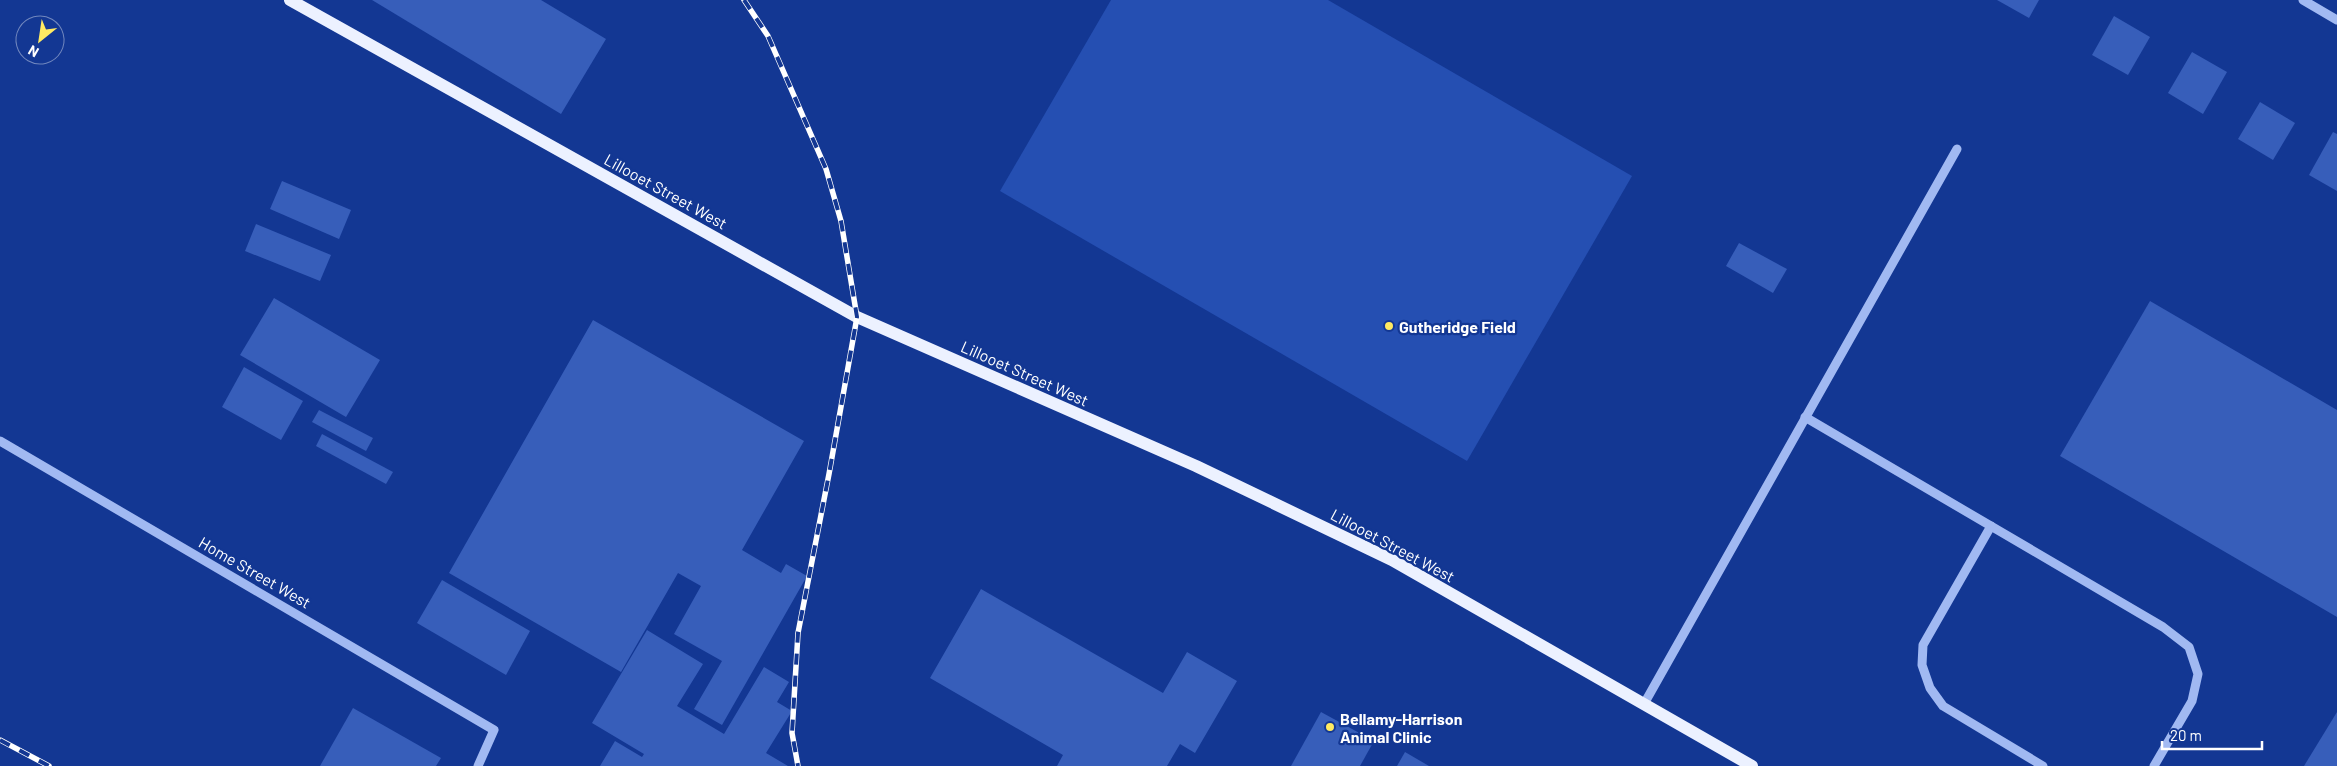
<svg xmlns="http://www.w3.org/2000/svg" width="2337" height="766" font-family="Barlow,sans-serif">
	<rect width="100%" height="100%" fill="#133793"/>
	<!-- green -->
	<polygon fill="#254fb2" points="1111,0 1328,0 1632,176 1467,461 1000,191"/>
	<!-- building -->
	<g fill="#375eba">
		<polygon points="372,0 541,0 606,39 561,114"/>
		<polygon points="1997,0 2039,0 2029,18"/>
		<polygon points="2114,16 2150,37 2128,75 2092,55"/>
		<polygon points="2192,52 2227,72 2203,114 2168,93"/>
		<polygon points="2260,102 2295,123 2273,160 2238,139"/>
		<polygon points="2333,132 2337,134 2337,191 2309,175"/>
		<polygon points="282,181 351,210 339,239 270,209"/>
		<polygon points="256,224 331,255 320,281 245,251"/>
		<polygon points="1739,243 1787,269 1773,293 1726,266"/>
		<polygon points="274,298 380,360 346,417 240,355"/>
		<polygon points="2150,301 2337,410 2337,617 2060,456"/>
		<polygon points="593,320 804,441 742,550 781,573 786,564 807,576 722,725 694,709 722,661 674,634 701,586 678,573 621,672 449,573"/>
		<polygon points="244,367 303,401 281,440 222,407"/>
		<polygon points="319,410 373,438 366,451 312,422"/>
		<polygon points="322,434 393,472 386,484 316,446"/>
		<polygon points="442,580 530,631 506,675 417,623"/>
		<polygon points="981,589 1163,693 1187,652 1237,681 1195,753 1180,744 1167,766 1057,766 1063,755 930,678"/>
		<polygon points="647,630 703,664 677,706 724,734 764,667 789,682 777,702 792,711 766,753 788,766 600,766 615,741 642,757 644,754 592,723"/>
		<polygon points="353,708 441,758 436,766 320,766"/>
		<polygon points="1321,712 1374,741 1360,766 1291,766"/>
		<polygon points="2337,712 2337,766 2304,766"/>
		<polygon points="1405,752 1429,766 1397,766"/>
	</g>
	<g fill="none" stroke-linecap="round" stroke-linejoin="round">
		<!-- minor -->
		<g stroke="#a1b9f2" stroke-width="9">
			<polyline points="2303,0 2337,20"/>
			<polyline points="1805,417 2163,627 2189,647 2198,674 2192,701 2154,766"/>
			<polyline points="0,441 494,730 478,766"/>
			<polyline points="1991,526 1923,645 1922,665 1930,688 1943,706 2043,766"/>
			<polyline points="1644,704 1957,149"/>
		</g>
		<!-- major -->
		<polyline stroke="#ecf1ff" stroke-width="12" points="290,0 857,317 1196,466 1392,560 1752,766"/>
		<defs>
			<g id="rail">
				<polyline points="744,0 768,36 826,169 841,221 857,317 829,474 798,633 792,733 798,766"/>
				<polyline points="0,740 49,766"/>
			</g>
		</defs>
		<!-- rail casing -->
		<use href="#rail" stroke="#fff" stroke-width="5.5"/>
		<!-- rail -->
		<use href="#rail" stroke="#133793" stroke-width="4" stroke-dasharray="11" stroke-linecap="butt"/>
	</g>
	<!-- markers -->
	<g fill="#ffea62" stroke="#133793" stroke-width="2">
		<circle cx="1389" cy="326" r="5"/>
		<circle cx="1330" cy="727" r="5"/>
	</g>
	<g text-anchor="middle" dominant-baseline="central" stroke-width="4.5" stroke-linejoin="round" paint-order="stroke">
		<!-- street labels -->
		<g font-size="16" fill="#fff" stroke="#133793">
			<text transform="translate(666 191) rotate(29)">Lillooet Street West</text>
			<text transform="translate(1025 373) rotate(24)">Lillooet Street West</text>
			<text transform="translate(1393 545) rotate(28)">Lillooet Street West</text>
			<text transform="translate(255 572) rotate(30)">Home Street West</text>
		</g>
		<!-- poi labels -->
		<g font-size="16" font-weight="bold" fill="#fff" stroke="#133793" text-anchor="start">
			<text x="1399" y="326">Gutheridge Field</text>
			<text x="1340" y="718">Bellamy-Harrison<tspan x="1340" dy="18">Animal Clinic</tspan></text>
		</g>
	</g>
	<!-- north arrow -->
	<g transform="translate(40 40) rotate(210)"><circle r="24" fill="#133793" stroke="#7187be"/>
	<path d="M0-4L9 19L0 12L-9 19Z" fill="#ffea62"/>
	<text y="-8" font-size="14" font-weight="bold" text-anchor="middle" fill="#ffffff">N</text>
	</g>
	<!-- scale -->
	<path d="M2162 741v8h100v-8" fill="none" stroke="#ffffff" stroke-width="2.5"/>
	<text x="2170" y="741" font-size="15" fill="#ffffff" stroke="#133793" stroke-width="4" paint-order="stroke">20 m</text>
</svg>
